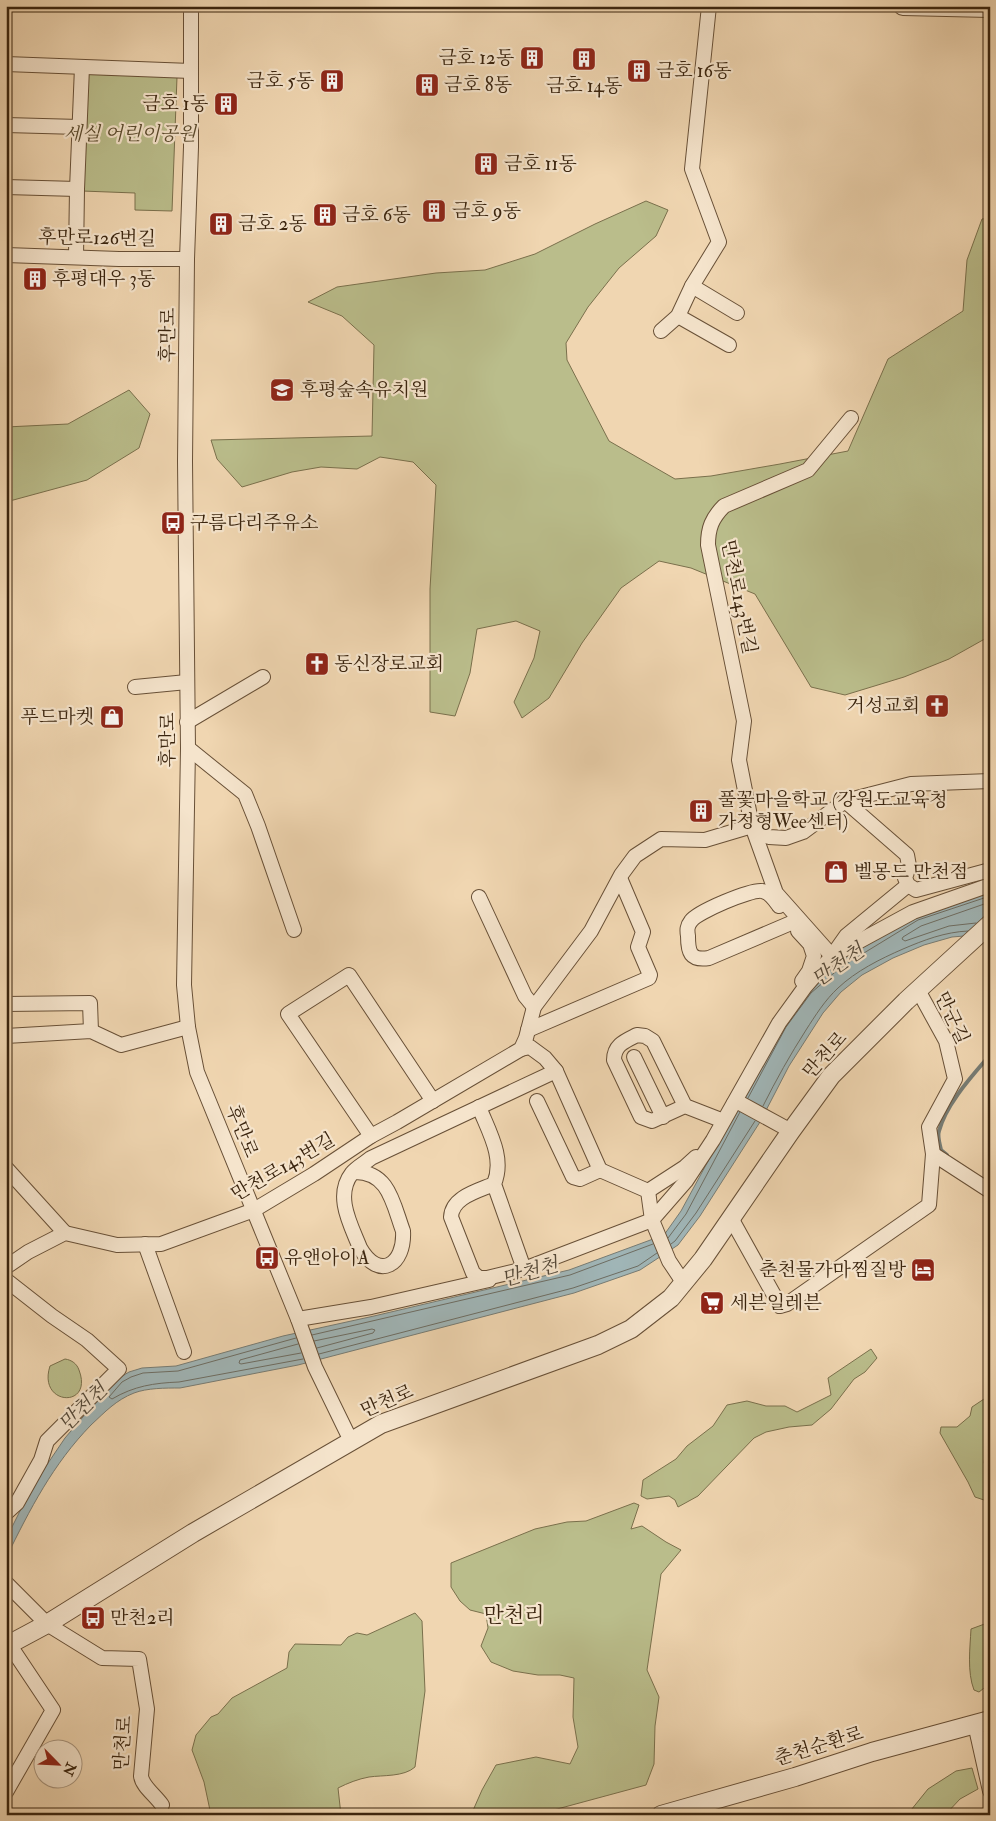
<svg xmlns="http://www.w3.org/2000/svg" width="996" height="1821" font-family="'IM FELL Double Pica','Noto Serif KR',serif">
	<rect width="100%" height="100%" fill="#f0d6b1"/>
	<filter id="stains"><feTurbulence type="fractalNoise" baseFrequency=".004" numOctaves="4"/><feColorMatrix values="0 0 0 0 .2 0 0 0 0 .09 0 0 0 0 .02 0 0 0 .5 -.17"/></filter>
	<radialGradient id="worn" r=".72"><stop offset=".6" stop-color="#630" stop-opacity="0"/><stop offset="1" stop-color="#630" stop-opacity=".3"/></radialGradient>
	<!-- green -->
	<g fill="#babd8b" stroke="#7a704c">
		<polygon points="87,74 177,77 172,211 135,210 135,193 82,191"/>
		<polygon points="646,201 668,210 656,236 619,268 588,307 566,343 567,360 609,441 675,479 711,476 780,464 848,451 888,359 963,311 967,260 982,219 990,218 990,636 949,659 904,677 845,695 811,687 755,594 691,568 659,561 621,588 582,643 549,698 522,718 514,702 534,658 540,631 516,621 477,629 470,673 455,716 430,712 430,589 436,485 413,462 380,457 357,469 321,467 292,472 242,487 217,459 211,440 372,436 374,345 342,316 308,302 337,287 436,273 485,270 535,254 595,224"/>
		<polygon points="129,390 150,414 139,448 87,480 6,502 6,427 68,424"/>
		<polygon points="871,1349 877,1358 865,1372 854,1379 831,1409 812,1425 789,1427 766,1432 754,1438 698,1496 678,1507 675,1500 669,1496 647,1499 641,1496 643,1480 676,1459 687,1446 713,1426 727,1405 747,1401 766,1406 785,1406 797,1412 831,1395 828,1378"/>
		<path d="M65,1359C72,1360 77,1364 79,1370C94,1409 37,1406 50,1366Z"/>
		<polygon points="990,1395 990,1417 984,1463 990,1470 990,1499 984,1500 975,1497 968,1482 940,1433 941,1427 957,1427 970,1416 972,1407"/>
		<polygon points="634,1503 639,1505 631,1529 642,1526 666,1542 681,1550 661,1574 647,1670 659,1697 655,1726 654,1764 646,1785 535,1815 471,1815 482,1790 496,1765 536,1757 570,1764 578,1747 573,1717 574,1678 560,1675 538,1675 513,1671 491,1662 481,1646 488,1628 486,1614 470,1610 460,1601 451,1587 451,1563 535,1529 567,1522 586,1521"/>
		<path d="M415,1613L422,1621L425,1691L415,1767C404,1777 383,1775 369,1777C358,1779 348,1783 338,1788L341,1815H211L204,1782L192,1750L196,1735L211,1717L218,1714L232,1698L287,1668L289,1652L295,1644L341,1645L348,1637L357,1633L367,1635Z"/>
		<path d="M990,1622V1657L985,1670L988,1685L979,1692L974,1690C967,1672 970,1648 971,1629Z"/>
		<polygon points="972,1768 978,1789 960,1799 945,1815 907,1815 928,1789 956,1771"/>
	</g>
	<!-- water -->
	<path fill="#a0b6b8" stroke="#777c74" d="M990,891V930L976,935L952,937L924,945L893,958L862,975L841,992L823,1013L789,1066L760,1122L700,1216L678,1245L640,1270L574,1293L298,1365L180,1388C165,1388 147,1388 134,1393C116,1400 105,1412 91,1425C53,1464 30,1509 6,1558V1539L24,1503L44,1469L65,1438L94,1404L119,1378L129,1372L142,1368L176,1366L283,1336L374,1316L569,1270L664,1235L681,1211L782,1025L808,990L838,962L916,916Z"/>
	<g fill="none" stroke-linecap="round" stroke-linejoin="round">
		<!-- shore -->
		<g stroke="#6d6d63" stroke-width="1">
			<polyline points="976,923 949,926 905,941 902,939 903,937 921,926 990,902"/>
			<polyline points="748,1098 786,1027 811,993 841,967 918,920 990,896"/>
			<path d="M763,1106C776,1080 790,1055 806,1030C815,1016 825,1000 838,988C856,971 880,959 903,949C924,940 945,932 968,931"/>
			<polyline points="668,1238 686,1214 740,1112"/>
			<polyline points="671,1244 675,1241 696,1213 755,1121"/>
			<polyline points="312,1335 570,1275 653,1244"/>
			<path d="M296,1338L178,1371L143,1373L131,1377L122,1382L109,1397L112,1399C134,1386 154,1383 179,1382L303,1359"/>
			<polyline points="314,1341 372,1329 375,1330 373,1333 317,1348"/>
			<polyline points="298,1344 240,1360 239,1363 241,1364 301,1353"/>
			<polyline points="319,1354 573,1288 638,1266 657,1253"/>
		</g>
		<!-- stream -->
		<path stroke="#777c74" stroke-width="4" d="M947,1155L941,1150C940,1145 937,1136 939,1131C946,1104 972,1076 990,1055"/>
		<defs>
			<g id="minor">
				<polyline points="191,6 191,147 187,259 185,461 188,748 184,985 188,1027 197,1072 298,1319 315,1367 351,1441"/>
				<polyline points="6,64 191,71"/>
				<polyline points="6,125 79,127"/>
				<polyline points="6,187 77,189"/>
				<polyline points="6,255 119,259 187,259"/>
				<polyline points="76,257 77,189 82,67"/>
				<polyline points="692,286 737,313"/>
				<polyline points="678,316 729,345"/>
				<polyline points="661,331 678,316 692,286 719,242 692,169 709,6"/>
				<polyline points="135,687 187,682"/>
				<polyline points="187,722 263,677"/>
				<polyline points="188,748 245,794 258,826 294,930"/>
				<polyline points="845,801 907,855 909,866 905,878 908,885 916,890 990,870"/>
				<polyline points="752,826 761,834 769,837 786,838 803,832 845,801 911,784 990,781"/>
				<polyline points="479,897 525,996 534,1007"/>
				<path d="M779,906C774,899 770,892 762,891C751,889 697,912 691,921C687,926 687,930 688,936C688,952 690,961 709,958L791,923"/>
				<polyline points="798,931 810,944 814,956 809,971 802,981"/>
				<polyline points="834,953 846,936 908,885"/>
				<polyline points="832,956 913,912 990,885"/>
				<polyline points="6,1004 90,1003 91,1031"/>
				<polyline points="528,1030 649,978 650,975 638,947 643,932 620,878"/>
				<polyline points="6,1036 91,1031 121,1045 188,1027"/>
				<polyline points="521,1049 530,1047 545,1058 556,1071 600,1170"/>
				<polyline points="634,1057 663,1117"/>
				<polyline points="537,1101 573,1177 580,1179 600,1170 648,1191 652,1220 669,1261 683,1282"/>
				<polyline points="734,1103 738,1102 791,1131"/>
				<path d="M685,1106L652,1121L641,1117L614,1060C614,1045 625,1041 637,1035L645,1036L653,1041L685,1106L721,1120"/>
				<path d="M479,1107C489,1132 505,1158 494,1184L524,1269"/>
				<polyline points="371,1136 288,1014 349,975 433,1101"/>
				<polyline points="933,1154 990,1191"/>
				<polyline points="6,1168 65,1233"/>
				<path d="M354,1172C389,1171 393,1204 403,1231C405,1265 379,1281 360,1248C351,1225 334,1196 352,1173C357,1167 365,1163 371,1158L556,1071"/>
				<path d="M494,1184C478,1191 452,1197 451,1217L473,1273L479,1278H487L524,1269L652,1220L686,1181L713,1140L779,1023L805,987L832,956L776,893L752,826L739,760L744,721L708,545C708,528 712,518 724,506L808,470L851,418"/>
				<polyline points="648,1191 685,1167 696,1157"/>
				<polyline points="731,1218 780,1306 787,1304 929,1205 933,1154 929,1127 955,1079 946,1041 918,990"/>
				<polyline points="145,1244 184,1352"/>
				<polyline points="6,1267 28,1252 65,1233 117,1245 161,1244 254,1210 314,1174 371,1136 397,1122 521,1049 526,1038 534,1007 591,931 621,875 635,856 661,839 705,840 752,826"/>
				<polyline points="6,1280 52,1316 87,1340 119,1369 47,1441 41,1460 17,1503 6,1513"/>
				<polyline points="298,1319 371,1307 489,1280"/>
				<path d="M6,1583L47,1624L102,1658L139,1659L147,1709L141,1776C142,1786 155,1795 162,1805"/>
				<polyline points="975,1724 990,1791"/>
				<polyline points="6,1792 53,1710 9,1644"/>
			</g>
			<g id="tertiary">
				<polyline points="903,6 990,8"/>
				<polyline points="6,1646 47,1624 193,1533 381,1424 598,1345 631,1329 671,1298 703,1259 791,1131 831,1076 906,1001 990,924"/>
				<polyline points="661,1815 795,1777 872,1752 990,1720"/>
			</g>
		</defs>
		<!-- minor casing -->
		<use href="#minor" stroke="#685037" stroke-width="16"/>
		<!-- tertiary casing -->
		<use href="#tertiary" stroke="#685037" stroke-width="20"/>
		<!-- minor -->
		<use href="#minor" stroke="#f5e4cc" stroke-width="14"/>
		<!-- tertiary -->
		<use href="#tertiary" stroke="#f5e4cc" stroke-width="18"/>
	</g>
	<!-- icons -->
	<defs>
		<symbol id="building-square" viewBox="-11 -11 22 22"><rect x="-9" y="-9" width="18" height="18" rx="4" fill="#8f2418" stroke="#f5e4cc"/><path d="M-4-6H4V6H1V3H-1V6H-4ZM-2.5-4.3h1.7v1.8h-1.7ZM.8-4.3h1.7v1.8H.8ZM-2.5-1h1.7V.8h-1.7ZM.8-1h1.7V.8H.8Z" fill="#fff"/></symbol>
		<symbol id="school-square" viewBox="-11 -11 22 22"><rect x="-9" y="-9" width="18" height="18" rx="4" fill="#8f2418" stroke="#f5e4cc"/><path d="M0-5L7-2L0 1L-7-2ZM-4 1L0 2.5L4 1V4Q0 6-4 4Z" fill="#fff"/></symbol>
		<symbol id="bus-square" viewBox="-11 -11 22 22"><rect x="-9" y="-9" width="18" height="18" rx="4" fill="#8f2418" stroke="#f5e4cc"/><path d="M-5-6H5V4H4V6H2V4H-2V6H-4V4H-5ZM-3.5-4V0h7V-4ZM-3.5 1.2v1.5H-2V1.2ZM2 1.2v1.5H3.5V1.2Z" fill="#fff"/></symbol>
		<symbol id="church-square" viewBox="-11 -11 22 22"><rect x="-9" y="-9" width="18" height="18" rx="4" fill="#8f2418" stroke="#f5e4cc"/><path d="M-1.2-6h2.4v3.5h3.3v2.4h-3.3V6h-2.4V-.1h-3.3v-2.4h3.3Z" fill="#fff"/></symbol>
		<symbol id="shop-square" viewBox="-11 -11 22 22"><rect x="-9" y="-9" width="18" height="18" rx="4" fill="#8f2418" stroke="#f5e4cc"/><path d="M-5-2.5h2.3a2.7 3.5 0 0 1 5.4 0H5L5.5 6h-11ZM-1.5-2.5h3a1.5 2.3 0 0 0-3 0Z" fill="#fff"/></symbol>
		<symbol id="hotel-square" viewBox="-11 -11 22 22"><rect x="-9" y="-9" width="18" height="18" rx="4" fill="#8f2418" stroke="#f5e4cc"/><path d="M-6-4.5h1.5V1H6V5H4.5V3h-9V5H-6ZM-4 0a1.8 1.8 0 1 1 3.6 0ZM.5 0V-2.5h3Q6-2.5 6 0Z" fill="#fff"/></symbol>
		<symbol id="supermarket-square" viewBox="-11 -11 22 22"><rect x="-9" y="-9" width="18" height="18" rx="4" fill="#8f2418" stroke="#f5e4cc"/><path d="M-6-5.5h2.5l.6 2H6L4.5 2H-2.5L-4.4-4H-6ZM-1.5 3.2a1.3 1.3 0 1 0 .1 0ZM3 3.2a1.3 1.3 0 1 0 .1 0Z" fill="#fff"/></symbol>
	</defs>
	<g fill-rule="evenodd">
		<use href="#building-square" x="518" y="44" width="28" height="28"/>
		<use href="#building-square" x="570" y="45" width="28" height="28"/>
		<use href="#building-square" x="625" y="57" width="28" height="28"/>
		<use href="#building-square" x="318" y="67" width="28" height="28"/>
		<use href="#building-square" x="413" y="71" width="28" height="28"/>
		<use href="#building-square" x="212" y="90" width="28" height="28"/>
		<use href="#building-square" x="472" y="150" width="28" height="28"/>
		<use href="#building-square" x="420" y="197" width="28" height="28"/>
		<use href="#building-square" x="311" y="201" width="28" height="28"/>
		<use href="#building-square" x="207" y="210" width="28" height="28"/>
		<use href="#building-square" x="21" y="265" width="28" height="28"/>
		<use href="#school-square" x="268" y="376" width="28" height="28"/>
		<use href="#bus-square" x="159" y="509" width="28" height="28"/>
		<use href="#church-square" x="303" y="650" width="28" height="28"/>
		<use href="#church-square" x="923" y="692" width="28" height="28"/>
		<use href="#shop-square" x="98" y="703" width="28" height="28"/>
		<use href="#building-square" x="687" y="797" width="28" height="28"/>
		<use href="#shop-square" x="822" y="858" width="28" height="28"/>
		<use href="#bus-square" x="253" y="1244" width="28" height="28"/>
		<use href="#hotel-square" x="909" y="1256" width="28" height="28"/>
		<use href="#supermarket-square" x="698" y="1289" width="28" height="28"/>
		<use href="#bus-square" x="79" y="1604" width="28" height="28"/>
	</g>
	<g text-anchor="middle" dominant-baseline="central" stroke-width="4.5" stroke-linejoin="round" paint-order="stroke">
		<!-- poi labels -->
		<g font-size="19" fill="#3a240e" stroke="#f5e4cc" text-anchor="start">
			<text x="514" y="58" text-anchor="end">금호 12동</text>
			<text x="656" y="71">금호 16동</text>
			<text x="314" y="81" text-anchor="end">금호 5동</text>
			<text x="444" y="85">금호 8동</text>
			<text x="584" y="86" text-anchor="middle">금호 14동</text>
			<text x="208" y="104" text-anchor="end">금호 1동</text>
			<text x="504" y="164">금호 11동</text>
			<text x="452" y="211">금호 9동</text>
			<text x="342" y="215">금호 6동</text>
			<text x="238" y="224">금호 2동</text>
			<text x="52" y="279">후평대우 3동</text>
			<text x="300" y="390">후평숲속유치원</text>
			<text x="190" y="523">구름다리주유소</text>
			<text x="334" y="664">동신장로교회</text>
			<text x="920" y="706" text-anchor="end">거성교회</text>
			<text x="94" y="717" text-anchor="end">푸드마켓</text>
			<text x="718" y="800">풀꽃마을학교 (강원도교육청<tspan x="718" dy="22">가정형Wee센터)</tspan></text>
			<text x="854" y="872">벨몽드 만천점</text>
			<text x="284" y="1258">유앤아이A</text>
			<text x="906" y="1270" text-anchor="end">춘천물가마찜질방</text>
			<text x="730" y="1303">세븐일레븐</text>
			<text x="110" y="1618">만천2리</text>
		</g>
		<!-- park labels -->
		<g font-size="19" font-style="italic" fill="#5a4a2d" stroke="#f5e4cc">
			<text x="130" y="134">세실 어린이공원</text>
		</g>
		<!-- street labels -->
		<g font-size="19" fill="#3a240e" stroke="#f5e4cc">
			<text transform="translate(97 238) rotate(1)">후만로126번길</text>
			<text transform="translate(168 335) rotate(-89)">후만로</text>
			<text transform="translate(739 597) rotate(79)">만천로143번길</text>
			<text transform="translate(168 740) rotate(-90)">후만로</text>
			<text transform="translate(952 1018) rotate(65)">만군길</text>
			<text transform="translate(825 1055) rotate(-48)">만천로</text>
			<text transform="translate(242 1131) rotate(68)">후만로</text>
			<text transform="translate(283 1167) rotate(-30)">만천로143번길</text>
			<text transform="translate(387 1401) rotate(-23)">만천로</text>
			<text transform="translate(123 1743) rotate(-86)">만천로</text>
			<text transform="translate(819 1746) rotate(-17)">춘천순환로</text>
		</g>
		<!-- water labels -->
		<g font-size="20" font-style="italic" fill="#544838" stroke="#f5e4cc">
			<text transform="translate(838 965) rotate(-35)">만천천</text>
			<text transform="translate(530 1272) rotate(-16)">만천천</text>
			<text transform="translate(83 1407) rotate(-45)">만천천</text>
		</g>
		<!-- quarter labels -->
		<g font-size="21" fill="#3a240e" stroke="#f5e4cc">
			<text x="514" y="1615">만천리</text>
		</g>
	</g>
	<!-- margin -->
	<rect width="996" height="1821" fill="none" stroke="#f0d6b1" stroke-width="25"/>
	<rect x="8" y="8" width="981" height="1806" fill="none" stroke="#3a240e" stroke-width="2.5"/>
	<rect x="12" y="12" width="971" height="1796" fill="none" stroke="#3a240e"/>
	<!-- north arrow -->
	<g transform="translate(58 1764) rotate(114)"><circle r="24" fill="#f5e4cc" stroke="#aa9780"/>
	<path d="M0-4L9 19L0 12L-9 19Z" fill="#8f2418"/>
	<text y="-8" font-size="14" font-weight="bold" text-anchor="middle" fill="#3a240e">N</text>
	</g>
	<rect width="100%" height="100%" filter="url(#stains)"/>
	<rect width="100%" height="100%" fill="url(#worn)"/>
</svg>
